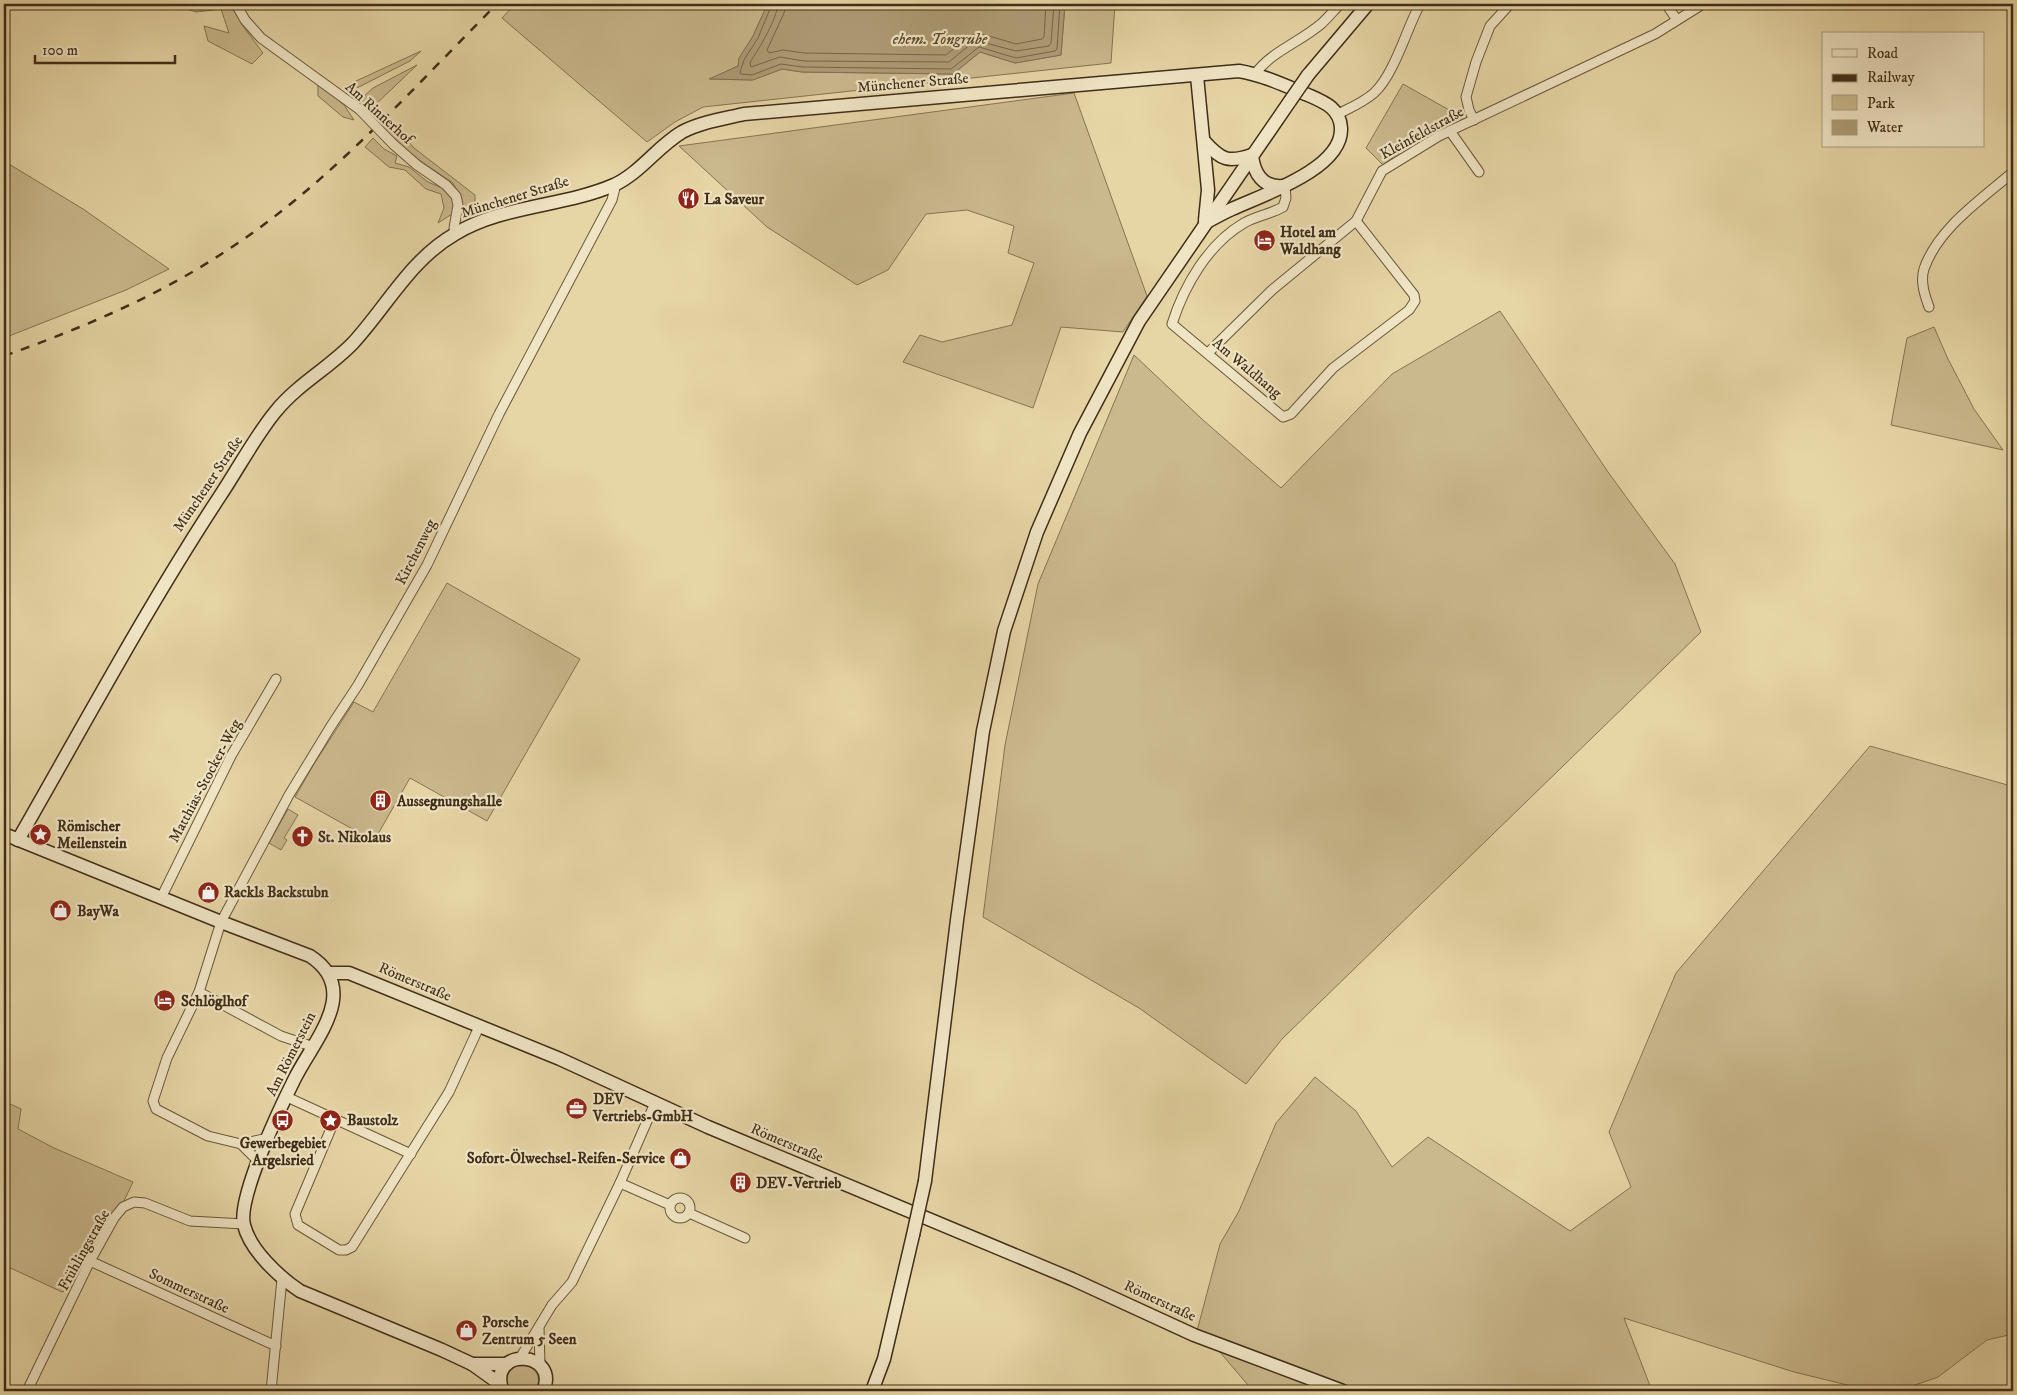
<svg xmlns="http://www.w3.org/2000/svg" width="2017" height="1395" font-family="'IM FELL DW Pica',serif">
	<rect width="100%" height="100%" fill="#e6d5a5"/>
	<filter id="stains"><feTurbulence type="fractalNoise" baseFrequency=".004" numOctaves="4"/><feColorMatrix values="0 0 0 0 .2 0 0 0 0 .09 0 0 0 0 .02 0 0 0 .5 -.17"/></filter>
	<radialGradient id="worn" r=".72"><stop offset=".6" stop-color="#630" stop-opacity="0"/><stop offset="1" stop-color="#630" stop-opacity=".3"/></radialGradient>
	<!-- green -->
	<g fill="#cab98d" stroke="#857453">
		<polygon points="171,4 231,4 243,26 263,53 252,64 208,41 204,26 229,33 221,9 196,12"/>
		<polygon points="515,4 782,4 767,6 753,36 740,58 738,66 711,79 752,80 782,69 802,72 953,74 980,52 1015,63 1061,55 1065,4 1115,4 1111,63 703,107 675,122 647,142 502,18"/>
		<polygon points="421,51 410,61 349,92 343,87"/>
		<polygon points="417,65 374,106 360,108 362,98 373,88"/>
		<polygon points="318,83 344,105 354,120 343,117 318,96"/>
		<polygon points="1403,84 1467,120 1408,146 1383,165 1366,148"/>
		<polygon points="1074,93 1147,296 1123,332 1061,327 1033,408 903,362 920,335 942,342 1012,325 1034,263 1008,253 1014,226 967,210 926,214 888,270 857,285 767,227 679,146"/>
		<polygon points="391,122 414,148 475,195 475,205 459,217 461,198 453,183 394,143 383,130"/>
		<polygon points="373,138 384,149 397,156 395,163 409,167 428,182 449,191 454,204 452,214 438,223 444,208 441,194 426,189 405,170 389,167 365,147"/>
		<polygon points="4,161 83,209 169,269 126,290 4,338"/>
		<polygon points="1500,311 1608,472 1675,564 1701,632 1282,1039 1246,1084 1139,1008 983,917 1005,745 1038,584 1134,355 1203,420 1281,488 1392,374"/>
		<polygon points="1934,327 1948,359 1974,409 2003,450 1891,425 1907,338"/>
		<polygon points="447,583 580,659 487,821 410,778 374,841 295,797 314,764 354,702 373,712"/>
		<polygon points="1870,746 2011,786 2013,789 2013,1334 1987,1340 1938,1377 1898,1391 1872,1391 1794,1372 1624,1318 1652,1391 1253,1391 1219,1351 1197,1331 1220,1244 1239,1211 1276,1123 1315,1077 1356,1111 1392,1167 1428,1137 1570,1231 1631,1187 1609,1132 1676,973"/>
		<polygon points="288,809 298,815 284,838 287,840 281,850 269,843"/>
		<polygon points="4,1101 21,1109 18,1129 54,1148 133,1182 123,1203 113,1212 74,1288 62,1292 4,1265"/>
		<path d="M521,1364C535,1367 544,1377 535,1391H511C503,1380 508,1368 521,1364Z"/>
	</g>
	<!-- water -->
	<polygon fill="#ae9c75" stroke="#827050" points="782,4 1065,4 1061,55 1015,63 980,52 953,74 802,72 782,69 753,80 709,79 738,66 739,58 753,36 767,5"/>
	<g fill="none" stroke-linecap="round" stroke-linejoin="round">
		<!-- shore -->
		<g stroke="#776547" stroke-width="1">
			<polyline points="772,4 758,38 744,60 740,72 741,74 752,75 781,64 803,67 951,69 979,47 1016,58 1055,51 1057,49 1060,4"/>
			<path d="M778,4C777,19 759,49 750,62L751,67L780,57L804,61L949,62L972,43L978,41L1016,51L1049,46L1051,43L1054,4"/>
			<polyline points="786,4 784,13 767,50 769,53 783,50 804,53 946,55 969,36 979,33 1016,44 1042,39 1044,37 1046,4"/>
		</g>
		<defs>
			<g id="street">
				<polyline points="236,4 245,20 261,38 359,109"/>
				<polyline points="1666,4 1677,20"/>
				<path d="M1255,74C1272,51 1300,42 1321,24C1328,18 1334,10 1340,4"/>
				<path d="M1338,114C1350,108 1364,102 1374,93C1394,75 1407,28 1420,4"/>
				<polyline points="1474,120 1469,110 1466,97 1476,62 1490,26 1510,4"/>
				<polyline points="1450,131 1479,172"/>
				<polyline points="393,144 417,165 446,185 456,196 458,205 454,228 457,232"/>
				<path d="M1285,186L1286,198L1283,207C1271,214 1256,216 1244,223C1208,244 1184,286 1172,324L1283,417L1291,414L1333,368L1409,310L1415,301L1414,295L1356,221"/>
				<path d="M1929,307C1925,296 1920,282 1924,269C1938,228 1982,199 2013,172"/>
				<polyline points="1208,353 1272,290 1356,221 1382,171 1439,136 1655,34 1703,4"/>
				<polyline points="161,898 231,756 276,679"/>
				<polyline points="199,992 281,1036 314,1047"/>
				<polyline points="287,1097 411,1154"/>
				<polyline points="335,1119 295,1214 298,1225 339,1250 346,1250 352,1247 449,1092 479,1027"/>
				<polyline points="241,1144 268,1138"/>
				<polyline points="259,1162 241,1144 208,1136 156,1109 153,1101 167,1058 199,992 221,922 289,795 331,726 358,685 427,565 499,414 612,200 616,184"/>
				<polyline points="620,1183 670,1205"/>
				<circle cx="680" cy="1208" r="10"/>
				<polyline points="689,1213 745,1238"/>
				<polyline points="90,1261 276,1346"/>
				<polyline points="539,1328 540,1365"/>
				<polyline points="520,1358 552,1305 572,1282 620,1183 655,1103"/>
				<polyline points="27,1391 90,1261 114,1218 123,1207 134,1202 145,1203 190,1221 244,1224"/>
				<polyline points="271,1391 282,1279"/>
			</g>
			<g id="secondary">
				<polyline points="1308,75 1368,4"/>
				<polyline points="1197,76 1208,190 1205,220"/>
				<path d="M1204,141C1221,160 1228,163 1252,155"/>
				<path d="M1252,155C1254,174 1263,188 1283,186"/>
				<path d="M4,834L221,922L310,956C362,990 314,1040 295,1078C281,1106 237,1198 244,1225C250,1250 279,1277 300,1291L442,1350L472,1364L500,1384"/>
				<path d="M18,840C84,725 147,607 220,496C238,469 256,435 276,411C298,384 329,368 353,343C387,306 410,260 455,234C503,205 563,207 614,185C640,173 657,147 682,132C701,122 723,119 744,114L1239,71C1263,75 1286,86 1308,95C1324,102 1340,108 1341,128C1343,169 1262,195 1232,209C1223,213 1214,218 1205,223"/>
				<polyline points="329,973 349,973 560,1059 708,1127 1072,1279 1194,1335 1343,1391"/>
				<polyline points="925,1181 957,920 983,731 1004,631 1037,532 1080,433 1139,321 1290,101"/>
				<polyline points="472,1364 507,1364"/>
				<path d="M502,1389C488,1346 561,1351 543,1391"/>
				<polyline points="872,1391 884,1359 913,1235"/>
			</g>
		</defs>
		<!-- street casing -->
		<use href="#street" stroke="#6a583c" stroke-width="11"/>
		<!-- secondary casing -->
		<use href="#secondary" stroke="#402e19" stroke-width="15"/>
		<!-- street -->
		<use href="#street" stroke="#efe4c4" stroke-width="9"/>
		<!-- secondary -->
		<use href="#secondary" stroke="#efe4c4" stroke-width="12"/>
		<!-- rail -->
		<path stroke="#402e19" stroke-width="2.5" stroke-dasharray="9 9" stroke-linecap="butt" d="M4,356C82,328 159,296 229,249C330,183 412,89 497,4"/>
		<defs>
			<polyline id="street-bridge" points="359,109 393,144"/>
			<g id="secondary-bridge">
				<polyline points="1290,101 1308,75"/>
				<polyline points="913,1235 925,1181"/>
			</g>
		</defs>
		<!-- street-bridge casing -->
		<use href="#street-bridge" stroke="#6a583c" stroke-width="11" stroke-linecap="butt"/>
		<!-- secondary-bridge casing -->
		<use href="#secondary-bridge" stroke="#402e19" stroke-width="15" stroke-linecap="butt"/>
		<!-- street-bridge -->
		<use href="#street-bridge" stroke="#efe4c4" stroke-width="9"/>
		<!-- secondary-bridge -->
		<use href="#secondary-bridge" stroke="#efe4c4" stroke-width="12"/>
	</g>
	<!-- icons -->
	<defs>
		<symbol id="restaurant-disc" viewBox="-11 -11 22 22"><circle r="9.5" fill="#8f2418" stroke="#efe4c4"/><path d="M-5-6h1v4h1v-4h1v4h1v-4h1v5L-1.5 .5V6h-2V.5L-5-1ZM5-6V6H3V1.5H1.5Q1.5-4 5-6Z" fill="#fff"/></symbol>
		<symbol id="hotel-disc" viewBox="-11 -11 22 22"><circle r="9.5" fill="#8f2418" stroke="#efe4c4"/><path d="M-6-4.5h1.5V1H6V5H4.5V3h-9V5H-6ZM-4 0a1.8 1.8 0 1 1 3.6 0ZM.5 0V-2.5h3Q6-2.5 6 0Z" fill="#fff"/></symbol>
		<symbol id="building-disc" viewBox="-11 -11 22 22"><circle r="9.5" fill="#8f2418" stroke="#efe4c4"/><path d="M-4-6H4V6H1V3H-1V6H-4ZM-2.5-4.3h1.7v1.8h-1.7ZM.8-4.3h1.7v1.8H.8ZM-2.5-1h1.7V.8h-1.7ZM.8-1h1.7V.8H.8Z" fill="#fff"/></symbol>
		<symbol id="sight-disc" viewBox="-11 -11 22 22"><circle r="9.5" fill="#8f2418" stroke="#efe4c4"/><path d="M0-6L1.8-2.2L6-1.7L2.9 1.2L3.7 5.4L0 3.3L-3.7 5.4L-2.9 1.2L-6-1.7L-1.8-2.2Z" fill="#fff"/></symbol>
		<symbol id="church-disc" viewBox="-11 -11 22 22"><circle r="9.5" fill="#8f2418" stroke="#efe4c4"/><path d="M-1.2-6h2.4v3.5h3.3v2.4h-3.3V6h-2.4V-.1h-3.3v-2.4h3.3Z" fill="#fff"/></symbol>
		<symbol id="shop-disc" viewBox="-11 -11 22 22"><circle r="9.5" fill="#8f2418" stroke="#efe4c4"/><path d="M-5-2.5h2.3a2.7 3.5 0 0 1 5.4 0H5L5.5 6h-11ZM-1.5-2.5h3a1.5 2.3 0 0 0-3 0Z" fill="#fff"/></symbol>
		<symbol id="office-disc" viewBox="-11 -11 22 22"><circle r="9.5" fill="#8f2418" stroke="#efe4c4"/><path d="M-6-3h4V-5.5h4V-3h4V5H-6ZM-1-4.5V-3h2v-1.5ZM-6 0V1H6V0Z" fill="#fff"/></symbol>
		<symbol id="bus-disc" viewBox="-11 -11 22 22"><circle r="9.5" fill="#8f2418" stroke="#efe4c4"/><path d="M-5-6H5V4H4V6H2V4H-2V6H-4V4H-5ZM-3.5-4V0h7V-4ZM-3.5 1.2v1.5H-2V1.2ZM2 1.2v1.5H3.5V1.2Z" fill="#fff"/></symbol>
	</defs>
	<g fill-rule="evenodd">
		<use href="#restaurant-disc" x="676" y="186" width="25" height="25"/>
		<use href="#hotel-disc" x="1252" y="228" width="25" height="25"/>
		<use href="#building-disc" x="368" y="788" width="25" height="25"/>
		<use href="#sight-disc" x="28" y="822" width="25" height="25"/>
		<use href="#church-disc" x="290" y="824" width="25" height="25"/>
		<use href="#shop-disc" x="196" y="880" width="25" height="25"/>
		<use href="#shop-disc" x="48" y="898" width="25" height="25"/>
		<use href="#hotel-disc" x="152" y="988" width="25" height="25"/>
		<use href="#office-disc" x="564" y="1096" width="25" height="25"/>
		<use href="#bus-disc" x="270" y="1108" width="25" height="25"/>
		<use href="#sight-disc" x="318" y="1108" width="25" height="25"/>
		<use href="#shop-disc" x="668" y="1146" width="25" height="25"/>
		<use href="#building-disc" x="728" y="1170" width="25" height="25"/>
		<use href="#shop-disc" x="454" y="1318" width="25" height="25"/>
	</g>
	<g text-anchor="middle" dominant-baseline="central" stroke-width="4.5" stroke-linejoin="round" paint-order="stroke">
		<!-- street labels -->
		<g font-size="15" fill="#402e19" stroke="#efe4c4">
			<text transform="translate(913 83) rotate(-5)">Münchener Straße</text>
			<text transform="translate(379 113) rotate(42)">Am Rinnerhof</text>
			<text transform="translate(1422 133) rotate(-29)">Kleinfeldstraße</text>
			<text transform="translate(515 197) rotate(-17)">Münchener Straße</text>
			<text transform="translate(1247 368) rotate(40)">Am Waldhang</text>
			<text transform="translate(208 484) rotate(-56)">Münchener Straße</text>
			<text transform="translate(416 552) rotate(-63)">Kirchenweg</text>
			<text transform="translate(205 781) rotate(-62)">Matthias-Stocker-Weg</text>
			<text transform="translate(415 982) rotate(23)">Römerstraße</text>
			<text transform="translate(291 1054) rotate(-63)">Am Römerstein</text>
			<text transform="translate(787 1143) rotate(23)">Römerstraße</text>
			<text transform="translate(84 1250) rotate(-61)">Frühlingstraße</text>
			<text transform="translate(189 1291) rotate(25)">Sommerstraße</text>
			<text transform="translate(1160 1301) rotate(25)">Römerstraße</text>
		</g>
		<!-- poi labels -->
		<g font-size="15" font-weight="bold" fill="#402e19" stroke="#efe4c4" text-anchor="start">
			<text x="704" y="199">La Saveur</text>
			<text x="1280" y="232">Hotel am<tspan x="1280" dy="17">Waldhang</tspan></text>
			<text x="397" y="801">Aussegnungshalle</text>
			<text x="57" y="826">Römischer<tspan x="57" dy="17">Meilenstein</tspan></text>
			<text x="318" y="837">St. Nikolaus</text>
			<text x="224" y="892">Rackls Backstubn</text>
			<text x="77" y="911">BayWa</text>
			<text x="181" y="1001">Schlöglhof</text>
			<text x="593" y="1099">DEV<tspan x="593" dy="17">Vertriebs-GmbH</tspan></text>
			<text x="347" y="1120">Baustolz</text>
			<text x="283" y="1143" text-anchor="middle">Gewerbegebiet<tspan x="283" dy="17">Argelsried</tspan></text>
			<text x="665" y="1158" text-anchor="end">Sofort-Ölwechsel-Reifen-Service</text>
			<text x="756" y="1183">DEV-Vertrieb</text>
			<text x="482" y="1322">Porsche<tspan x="482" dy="17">Zentrum 5 Seen</tspan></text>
		</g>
		<!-- water labels -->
		<g font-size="16" font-style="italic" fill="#5c4a30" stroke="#efe4c4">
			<text x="940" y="39">ehem. Tongrube</text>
		</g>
	</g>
	<!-- margin -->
	<rect width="2017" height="1395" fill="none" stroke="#e6d5a5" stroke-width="20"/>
	<rect x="5" y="5" width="2007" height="1385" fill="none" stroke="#402e19" stroke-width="2.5"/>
	<rect x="10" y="10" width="1997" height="1375" fill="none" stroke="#402e19"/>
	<!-- legend -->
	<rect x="1822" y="32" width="162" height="115" fill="#efe4c4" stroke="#a99b80"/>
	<rect x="1832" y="49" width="25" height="8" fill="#efe4c4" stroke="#a99b80"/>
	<text x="1867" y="58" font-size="15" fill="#402e19">Road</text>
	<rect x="1832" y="74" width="25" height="8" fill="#402e19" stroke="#a99b80"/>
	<text x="1867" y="82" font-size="15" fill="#402e19">Railway</text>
	<rect x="1832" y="95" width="25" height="15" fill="#cab98d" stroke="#a99b80"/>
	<text x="1867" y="108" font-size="15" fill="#402e19">Park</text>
	<rect x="1832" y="120" width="25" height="15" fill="#ae9c75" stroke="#a99b80"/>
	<text x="1867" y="132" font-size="15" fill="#402e19">Water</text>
	<!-- scale -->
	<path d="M35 55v8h140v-8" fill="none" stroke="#402e19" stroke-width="2.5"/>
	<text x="42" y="55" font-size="15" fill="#402e19" stroke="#efe4c4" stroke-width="4" paint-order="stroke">100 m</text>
	<rect width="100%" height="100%" filter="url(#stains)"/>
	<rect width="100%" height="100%" fill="url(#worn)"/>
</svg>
